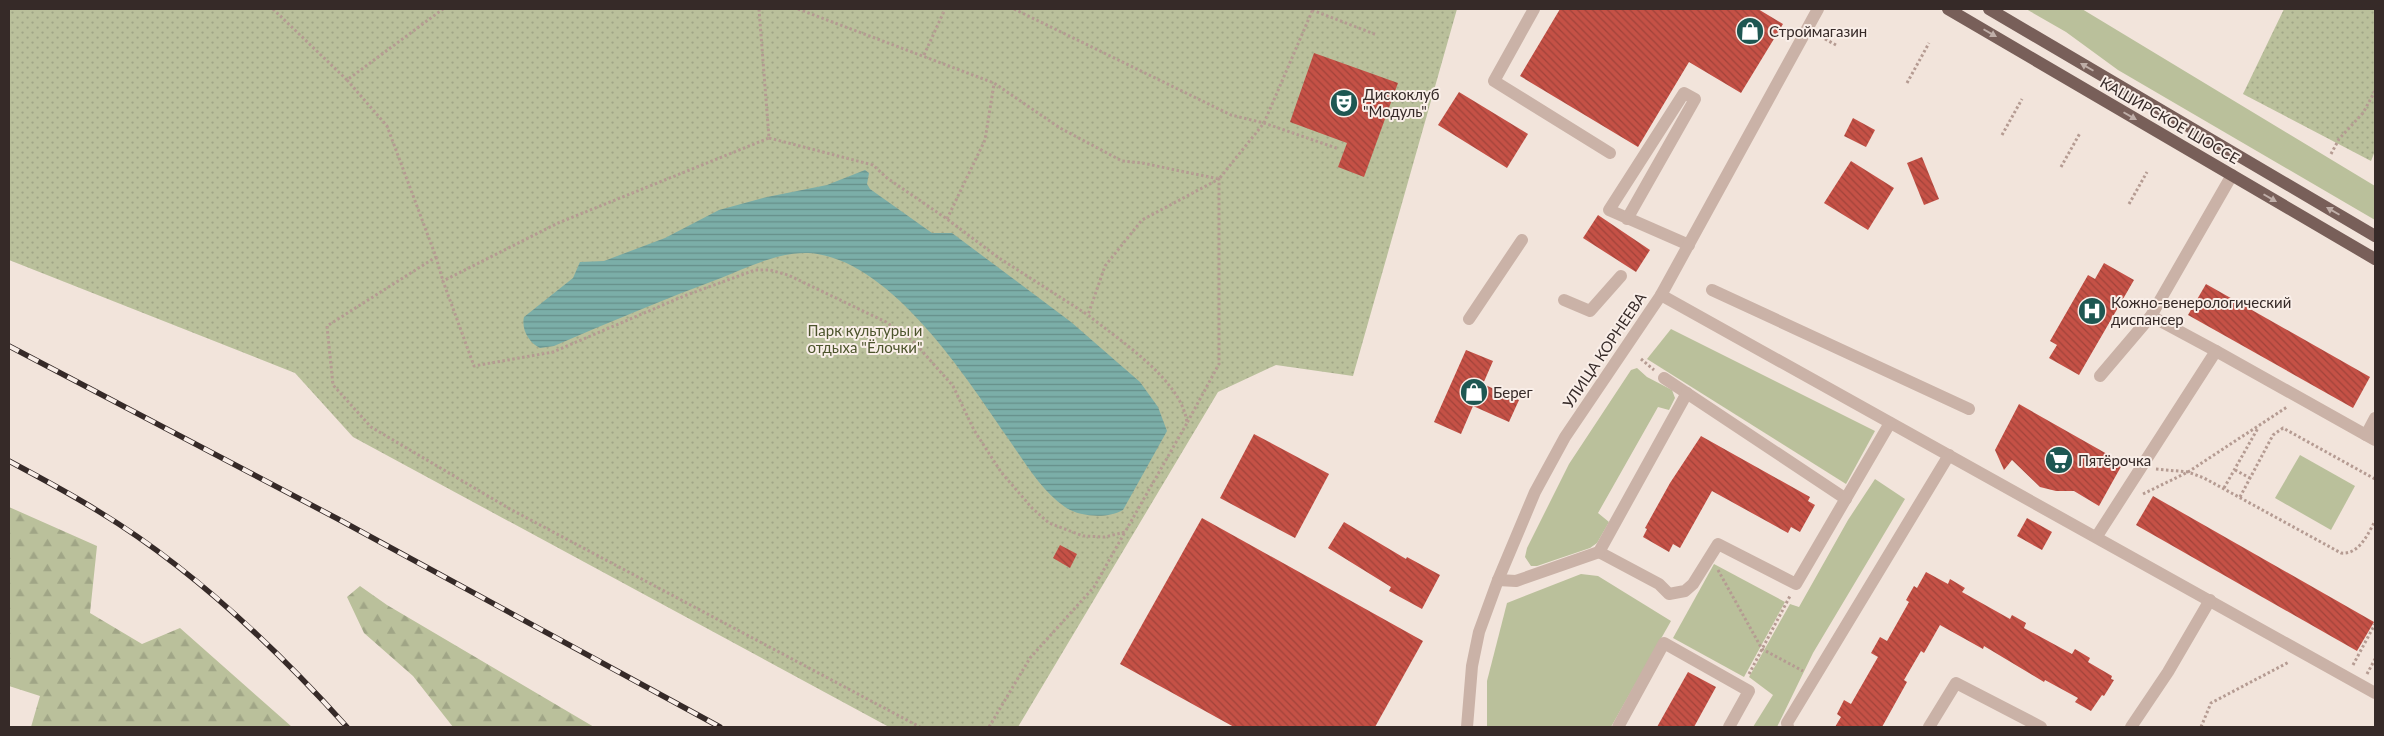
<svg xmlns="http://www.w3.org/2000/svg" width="2384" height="736" font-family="Lato,sans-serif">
	<defs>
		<pattern id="forest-firs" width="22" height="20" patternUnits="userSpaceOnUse" patternTransform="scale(1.25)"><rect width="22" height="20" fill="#bac09b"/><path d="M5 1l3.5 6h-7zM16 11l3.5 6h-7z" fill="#a0a586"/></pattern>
		<pattern id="park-dots" width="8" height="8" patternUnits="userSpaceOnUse" patternTransform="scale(1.25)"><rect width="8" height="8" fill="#bac09b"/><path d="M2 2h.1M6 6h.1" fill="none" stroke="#a0a586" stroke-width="1.8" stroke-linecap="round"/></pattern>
		<pattern id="water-rules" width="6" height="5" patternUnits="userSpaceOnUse" patternTransform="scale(1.25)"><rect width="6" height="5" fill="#7baea8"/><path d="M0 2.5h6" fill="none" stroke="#668e89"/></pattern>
		<pattern id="building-back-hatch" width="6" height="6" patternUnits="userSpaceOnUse" patternTransform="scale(1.25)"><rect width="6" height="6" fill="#c55146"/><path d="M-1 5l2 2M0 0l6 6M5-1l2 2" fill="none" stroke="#a1433a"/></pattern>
	</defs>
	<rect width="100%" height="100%" fill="#f2e4db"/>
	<!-- grass -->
	<g fill="#bac09b">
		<polygon points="2026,9 2082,9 2375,186 2375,220 2118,70 2066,32"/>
		<polygon points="1671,329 1875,431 1846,484 1647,359"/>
		<polygon points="1637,368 1647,377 1672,390 1675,398 1669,410 1658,407 1598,513 1609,522 1597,543 1590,548 1537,566 1531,566 1525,557 1527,548 1569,464 1631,370"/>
		<polygon points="2300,455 2355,486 2331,530 2275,498"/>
		<polygon points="1875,479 1905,499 1813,653 1777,727 1753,727 1773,695 1749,677 1790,604 1799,607 1848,520"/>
		<polygon points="1714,564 1785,602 1744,677 1673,638"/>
		<polygon points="1581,574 1598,576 1671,621 1611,727 1487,727 1487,681 1507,603"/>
	</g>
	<!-- forest -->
	<g fill="url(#forest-firs)">
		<polygon points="9,507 97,546 90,613 142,644 180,628 292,727 31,727 40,696 9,686"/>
		<polygon points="360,586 387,605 594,727 453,727 413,676 364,633 347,597"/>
	</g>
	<!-- park -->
	<g fill="url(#park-dots)">
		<polygon points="9,9 1457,9 1353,376 1276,365 1218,392 1018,727 889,727 353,437 295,373 9,260"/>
		<polygon points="2284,9 2375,9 2375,151 2371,161 2243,94"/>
	</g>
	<!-- water -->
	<path fill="url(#water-rules)" d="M865,170L869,173L867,184L870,189L932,233H952L1071,322L1140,382L1158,407L1167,431L1123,510C1108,519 1079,517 1065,507C1040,490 1022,458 1005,434C964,374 888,257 808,253C779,252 748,267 721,278C665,299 609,322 554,346L540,348C529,343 521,329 524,317L573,278L580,262L604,261L665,238L719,210L767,197L827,185Z"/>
	<!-- building -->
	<g fill="url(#building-back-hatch)">
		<polygon points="1560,9 1758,9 1783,24 1741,93 1689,62 1638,147 1520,76"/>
		<polygon points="1314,53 1398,83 1364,177 1338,167 1347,143 1290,122"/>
		<polygon points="1459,92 1528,134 1507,168 1438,125"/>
		<polygon points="1853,118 1875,130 1866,147 1844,136"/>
		<polygon points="1922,157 1939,199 1924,205 1907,163"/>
		<polygon points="1851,161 1894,188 1868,230 1824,203"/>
		<polygon points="1598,215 1650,250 1636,272 1583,238"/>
		<polygon points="2104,263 2134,280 2079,375 2049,358 2057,345 2050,341 2088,275 2095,279"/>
		<polygon points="2206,284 2370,377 2353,408 2188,315"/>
		<polygon points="1466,350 1493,361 1483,384 1519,400 1509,422 1473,406 1461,434 1434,422"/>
		<polygon points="2019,404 2123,463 2099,506 2074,491 2056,491 2040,487 2012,460 2004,470 1995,450"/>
		<polygon points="1254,434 1329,474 1295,538 1220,498"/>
		<polygon points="1701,436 1810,497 1808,501 1815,505 1800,532 1791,527 1788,533 1712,491 1680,548 1673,544 1669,552 1643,537 1647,529 1645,528 1670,483"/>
		<polygon points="2153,496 2374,622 2357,651 2136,525"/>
		<polygon points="1202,518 1423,641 1375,727 1234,727 1120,664"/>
		<polygon points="2027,518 2052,532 2042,550 2017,536"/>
		<polygon points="1344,522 1406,559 1407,557 1440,575 1422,609 1389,591 1391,587 1328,548"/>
		<polygon points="1060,545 1077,554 1070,568 1053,558"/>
		<polygon points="1926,572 1948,584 1950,579 1965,588 1962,592 2010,619 2012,615 2026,623 2024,628 2072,654 2075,649 2090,658 2088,662 2112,676 2111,679 2114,680 2104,696 2102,695 2091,711 2075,702 2078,698 2045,680 2044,682 1984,646 1983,649 1940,625 1924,653 1921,651 1904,680 1907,682 1882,727 1835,727 1841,717 1837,714 1844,700 1851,704 1878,657 1871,653 1880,637 1887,641 1909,602 1906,600 1914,586 1917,588"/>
		<polygon points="1688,672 1716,687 1694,727 1657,727"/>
	</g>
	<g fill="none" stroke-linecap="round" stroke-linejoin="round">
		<!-- path -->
		<g stroke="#b59b92" stroke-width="3" stroke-dasharray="2.5 2.5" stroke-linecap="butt">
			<polyline points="273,9 347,80 443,9"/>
			<path d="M759,9L769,138L558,223L443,281L474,366L553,352L684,296L755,270H770L788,275L886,322L914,342L953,386L974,430L1001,472L1032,508L1049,523L1083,536L1105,537L1125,532L1187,423C1182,380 1120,341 1088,315L1105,266L1142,220L1219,179V364L1187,423"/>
			<polyline points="798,9 994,83 1060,128 1122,161 1142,163 1219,179 1264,123 1313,9"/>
			<polyline points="1014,9 1231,115 1264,123 1339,149"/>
			<polyline points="1312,10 1377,35"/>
			<polyline points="1825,39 1836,45"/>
			<polyline points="924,55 945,9"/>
			<polyline points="347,80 387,126 436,257 327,326 333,385 371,427 510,509 920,727"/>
			<polyline points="1907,83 1929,43"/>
			<polyline points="2002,135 2022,99"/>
			<polyline points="769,138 873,165 887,178 947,219 999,258 1088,315"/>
			<polyline points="2331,154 2339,139 2363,113 2375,91"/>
			<polyline points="2061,167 2080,133"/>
			<polyline points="2129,204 2147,172"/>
			<polyline points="947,219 985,140 994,84"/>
			<polyline points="436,257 443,281"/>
			<polyline points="1641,359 1654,370"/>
			<path d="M2156,469L2188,472L2204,478L2341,553C2359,555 2368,534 2375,521"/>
			<polyline points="2235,470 2250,478"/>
			<polyline points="2224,488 2258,428"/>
			<polyline points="2143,494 2188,472 2287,407"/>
			<polyline points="2240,497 2273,435 2283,428 2375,479"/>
			<polyline points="1718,570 1762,649 1803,671"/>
			<polyline points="2353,665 2375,624"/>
			<polyline points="1749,674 1790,596"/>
			<polyline points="2367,674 2375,659"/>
			<polyline points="989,727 1030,658 1094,587 1125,532"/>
			<polyline points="2201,727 2211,703 2289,662"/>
		</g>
		<!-- minor -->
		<g stroke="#cab2a7" stroke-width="12">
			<polyline points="1534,9 1494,81 1610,153"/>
			<polyline points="1627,219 1695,99 1684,93 1609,210 1689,245"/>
			<polyline points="1712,290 1969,409"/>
			<polyline points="1661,295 2375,693"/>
			<polyline points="1564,300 1590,311 1621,276"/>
			<polyline points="1469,319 1522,240"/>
			<polyline points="2216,351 2366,435"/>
			<polyline points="2100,376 2151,316 2232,175"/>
			<polyline points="1664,378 1846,499"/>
			<polyline points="1687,393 1599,552 1659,584 1669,594 1685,591 1693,584 1718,544 1796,584 1890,423"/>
			<polyline points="2375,418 2366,435 2375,440"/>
			<polyline points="2097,536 2216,351 2151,316"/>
			<polyline points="1498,580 1516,581 1599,552"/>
			<polyline points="1467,727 1472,666 1479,632 1498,580 1535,492 1565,437 1661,295 1818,9"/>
			<polyline points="1618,727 1664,643 1749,691 1729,727"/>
			<polyline points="1788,727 1787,723 1949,455"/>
			<polyline points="1929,727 1956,683 2041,727"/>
			<polyline points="2131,727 2168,672 2210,600"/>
		</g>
		<!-- major -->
		<g stroke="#785f59" stroke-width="12">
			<polyline points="1948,9 2375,259"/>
			<polyline points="1989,9 2375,236"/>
		</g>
		<defs>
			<g id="rail">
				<polyline points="9,346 338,519 720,727"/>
				<path d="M9,461C39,477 69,493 98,511C192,568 274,646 347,727"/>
			</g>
		</defs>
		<!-- rail casing -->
		<use href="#rail" stroke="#362a28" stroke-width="5.5"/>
		<!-- rail -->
		<use href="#rail" stroke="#f9eee8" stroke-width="4" stroke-dasharray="11" stroke-linecap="butt"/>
	</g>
	<!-- one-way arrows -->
	<defs><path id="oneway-solid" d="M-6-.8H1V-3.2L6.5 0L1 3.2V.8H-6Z" transform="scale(1.25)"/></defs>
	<g fill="#bfaea8">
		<use href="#oneway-solid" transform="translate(1990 33) rotate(30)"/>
		<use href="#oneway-solid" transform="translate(2087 67) rotate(-150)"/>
		<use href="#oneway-solid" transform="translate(2130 116) rotate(30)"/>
		<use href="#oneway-solid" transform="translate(2270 198) rotate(30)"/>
		<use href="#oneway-solid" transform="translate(2333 211) rotate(-150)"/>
	</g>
	<!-- icons -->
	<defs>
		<symbol id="shop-disc" viewBox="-11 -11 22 22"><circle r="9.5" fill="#1e5752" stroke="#f9eee8"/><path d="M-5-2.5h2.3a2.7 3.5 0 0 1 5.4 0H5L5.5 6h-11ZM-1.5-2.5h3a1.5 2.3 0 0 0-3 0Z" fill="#fff"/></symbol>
		<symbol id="theatre-disc" viewBox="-11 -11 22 22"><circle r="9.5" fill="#1e5752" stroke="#f9eee8"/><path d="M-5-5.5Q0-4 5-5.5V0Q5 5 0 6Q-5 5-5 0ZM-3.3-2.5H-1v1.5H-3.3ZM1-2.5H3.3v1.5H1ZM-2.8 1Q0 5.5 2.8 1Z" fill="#fff"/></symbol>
		<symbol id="hospital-disc" viewBox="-11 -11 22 22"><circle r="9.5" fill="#1e5752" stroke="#f9eee8"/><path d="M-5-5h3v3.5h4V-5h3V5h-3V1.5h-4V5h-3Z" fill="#fff"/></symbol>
		<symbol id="supermarket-disc" viewBox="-11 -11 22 22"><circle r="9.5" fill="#1e5752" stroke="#f9eee8"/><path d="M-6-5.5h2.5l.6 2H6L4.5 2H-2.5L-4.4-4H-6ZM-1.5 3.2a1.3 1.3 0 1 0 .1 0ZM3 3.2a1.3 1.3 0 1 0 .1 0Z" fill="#fff"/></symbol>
	</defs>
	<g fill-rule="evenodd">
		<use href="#shop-disc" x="1734" y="15" width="32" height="32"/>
		<use href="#theatre-disc" x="1328" y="87" width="32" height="32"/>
		<use href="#hospital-disc" x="2076" y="295" width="32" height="32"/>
		<use href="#shop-disc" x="1458" y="376" width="32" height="32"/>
		<use href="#supermarket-disc" x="2043" y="444" width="32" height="32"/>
	</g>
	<g text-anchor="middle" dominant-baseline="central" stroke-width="4" stroke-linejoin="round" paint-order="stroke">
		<!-- poi labels -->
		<g font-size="15" fill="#362a28" stroke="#f9eee8" text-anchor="start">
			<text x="1769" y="31">Строймагазин</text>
			<text x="1363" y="94">Дискоклуб<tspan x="1363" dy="17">"Модуль"</tspan></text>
			<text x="2111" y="302">Кожно-венерологический<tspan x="2111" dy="17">диспансер</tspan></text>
			<text x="1493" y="392">Берег</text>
			<text x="2078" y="460">Пятёрочка</text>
		</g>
		<!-- street labels -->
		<g font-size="15" fill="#362a28" stroke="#f9eee8">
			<text transform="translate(2170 120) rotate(30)">КАШИРСКОЕ ШОССЕ</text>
			<text transform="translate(1604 350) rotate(-56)">УЛИЦА КОРНЕЕВА</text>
		</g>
		<!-- park labels -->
		<g font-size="15" fill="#4c542c" stroke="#f9eee8">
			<text x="865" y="330">Парк культуры и<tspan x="865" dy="17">отдыха "Ёлочки"</tspan></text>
		</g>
	</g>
	<!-- border -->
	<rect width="2384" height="736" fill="none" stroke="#362a28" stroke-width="20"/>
</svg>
